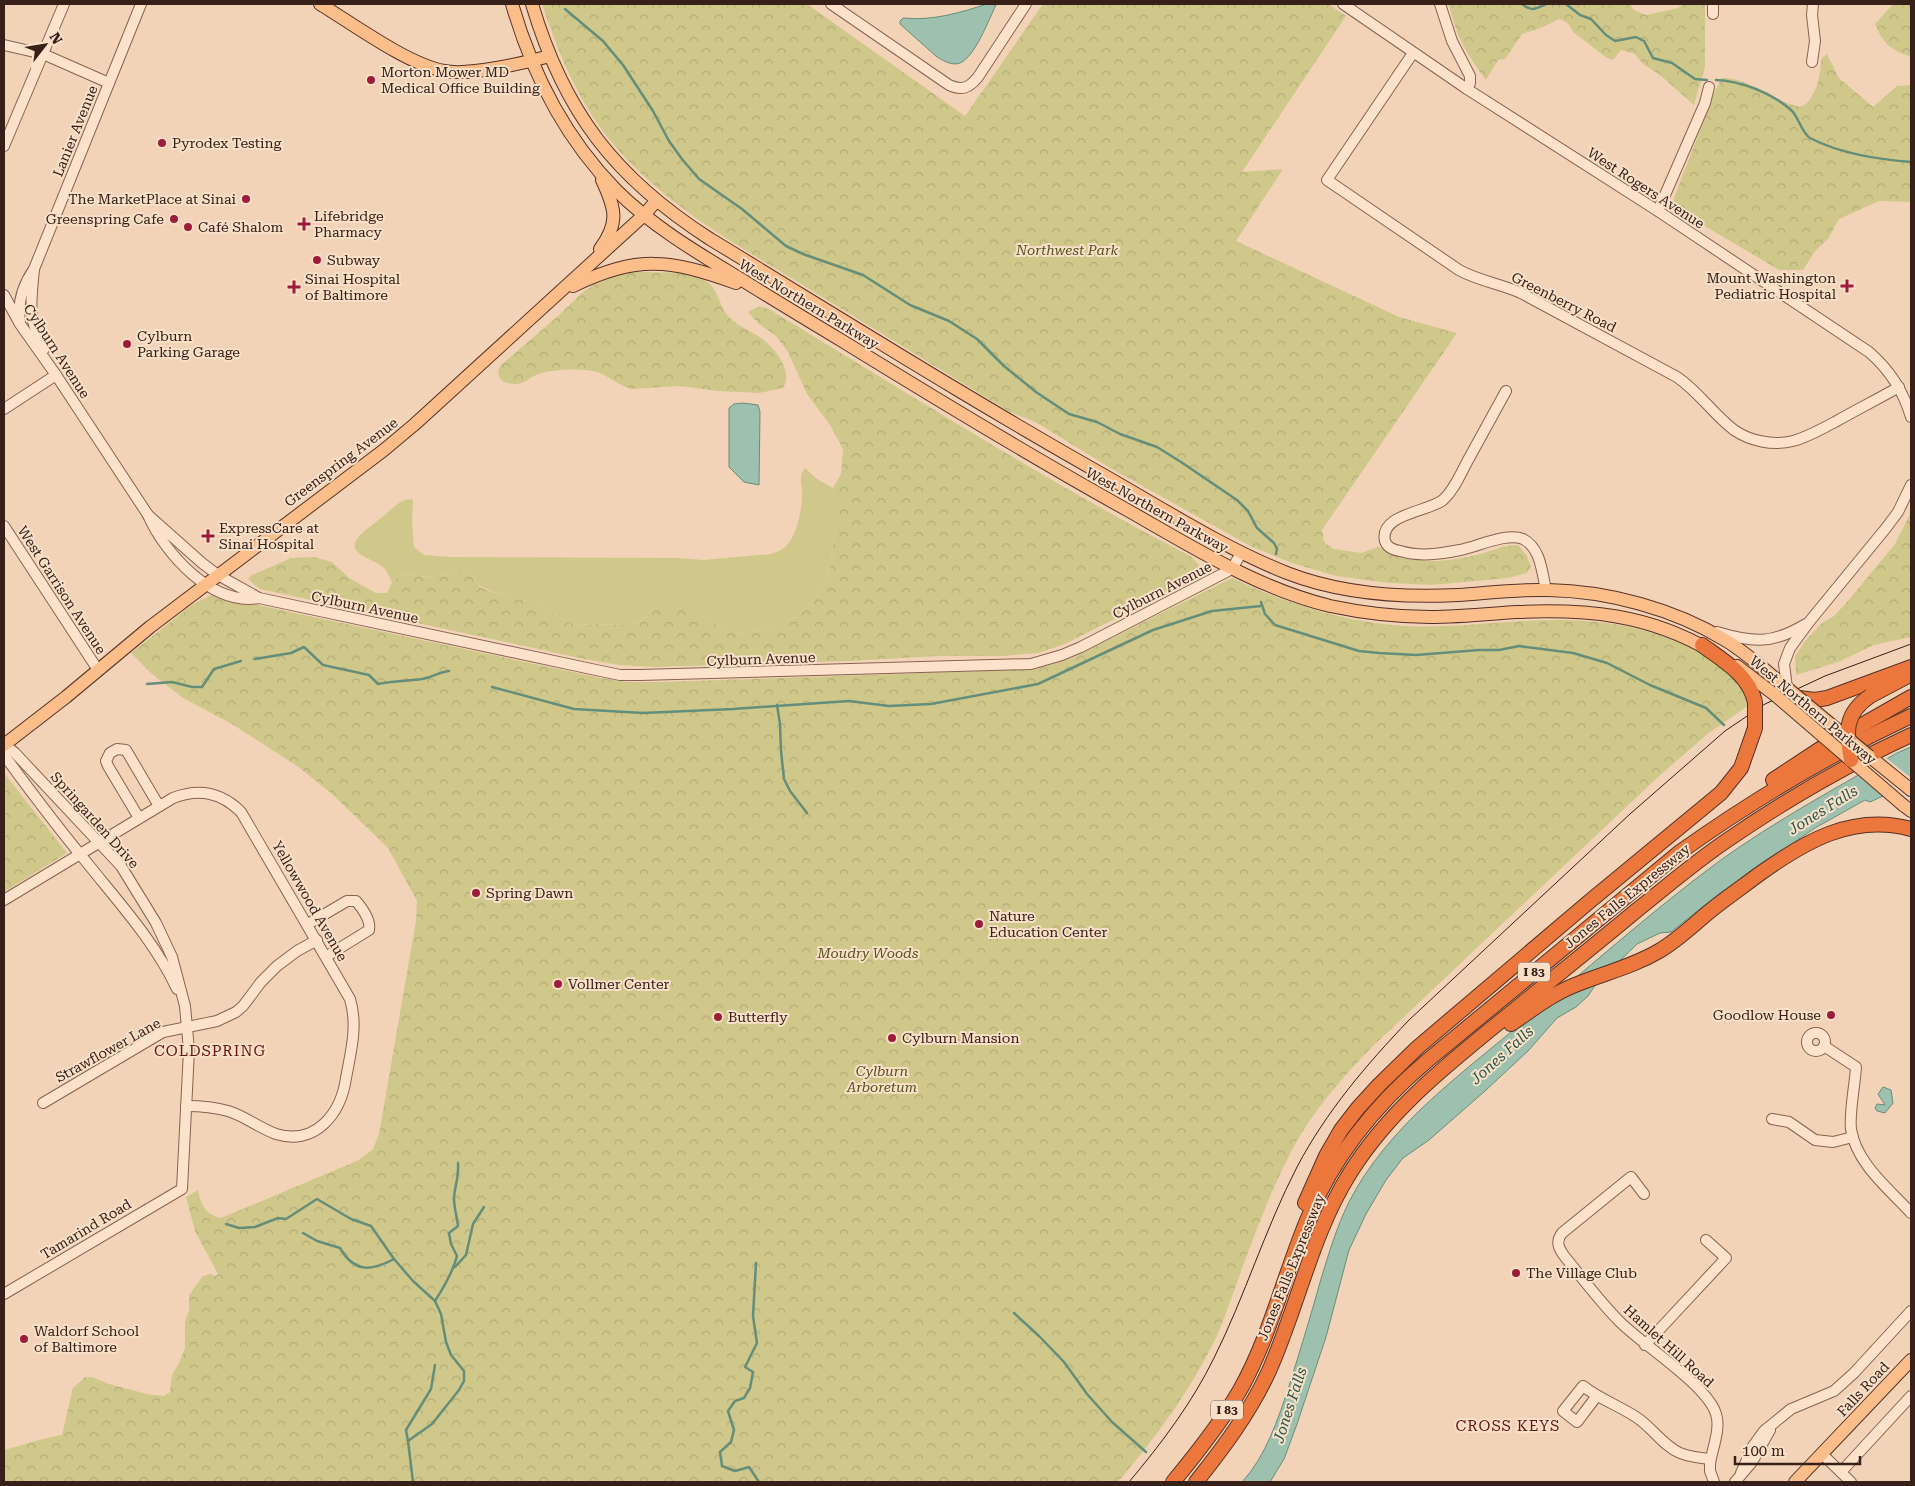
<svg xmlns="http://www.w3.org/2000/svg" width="1915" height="1486" font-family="'Roboto Serif',serif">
	<defs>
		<pattern id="forest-crowns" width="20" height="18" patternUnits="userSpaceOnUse" patternTransform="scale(1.25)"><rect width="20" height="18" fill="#d0c88b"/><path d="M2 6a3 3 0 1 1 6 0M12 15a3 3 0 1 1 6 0" fill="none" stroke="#b3ac77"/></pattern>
	</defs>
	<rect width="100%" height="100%" fill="#f2d3b7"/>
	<!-- green -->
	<path fill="#d0c88b" d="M805,468L817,479L833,488L836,501V526L830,568L821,590L802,613L776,627L741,634L719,627L697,610L654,608L639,623L616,625L597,624L575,625L557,617L536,602L508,598L480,586L470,572L464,567L450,574L428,577L403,574L392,582C389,577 387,570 382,566C374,560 346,553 357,539C365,529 378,521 387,513C394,507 403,497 413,500L412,521L414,547L424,555L450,557L678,558L703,560L771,554C776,552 781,551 785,547C797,537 803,506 802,490C801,481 799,476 805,468Z"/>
	<!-- forest -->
	<g fill="url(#forest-crowns)">
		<path d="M542,4H807L965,116L1043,4H1328L1346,16L1242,172L1283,169L1236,241L1399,317L1457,333L1322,530L1324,542L1334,549L1362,553L1378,547C1411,566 1445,563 1480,554C1495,550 1503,545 1518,545L1527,556L1531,567L1527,573L1508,578L1432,585L1389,583L1336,576L1292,563L1252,547L1112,469L1037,423L1008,411C939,369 870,326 801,284C732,242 661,203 609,139C577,99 558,52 542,4Z"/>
		<path d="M1449,4H1630L1634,10L1646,15L1678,8L1684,4H1705V67L1694,105L1660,75L1643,64L1635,54L1621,50L1613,60L1607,58L1573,32C1570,24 1566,21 1559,19L1541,28L1522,34L1505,59L1498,60L1486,80C1467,55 1455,34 1449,4Z"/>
		<path d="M1893,4H1911V57C1890,49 1884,45 1875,24Z"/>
		<path d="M1827,54L1839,78L1873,107L1897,86L1911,85V202L1879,201L1839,219L1828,239L1816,250L1803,270H1779L1671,206L1715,91L1722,78C1748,76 1786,109 1802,106C1808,105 1813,94 1816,88C1820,79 1820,67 1822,58Z"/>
		<path d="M626,271C652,274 678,269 702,279C718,285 718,304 728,316C738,327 755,332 766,342C778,352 793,374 783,388L759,393L717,391L680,386L632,389C620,386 611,378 600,373C585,368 557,369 542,373C525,377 525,390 502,381C497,375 497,371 501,365L557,317L584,291L594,285Z"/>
		<path d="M759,306L769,309C909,394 1047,482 1192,557L1199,565L1195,576L1176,588L1065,644L1039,653L1002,656H939L849,661L654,667L619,665L584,659L260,589L248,579L252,575L291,558L314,557L332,562L349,578L376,593H387L392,582L403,574L428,577L450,574L464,567L470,572L480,587L508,598L536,602L557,617L575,625L597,624L616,625L639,623L654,608L676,604L697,610L719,627L741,634L776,627L802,613L821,590L830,568L836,526V501L833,488L841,474L843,449L830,425L807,394L788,352L776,336L759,324L748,312Z"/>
		<polygon points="1910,514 1911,637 1874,645 1838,662 1796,675 1795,656 1805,641 1822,623 1834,616 1847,602 1895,544"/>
		<path d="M1232,578C1287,604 1344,622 1405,626C1458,629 1511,619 1564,620C1611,621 1661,630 1702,654C1713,661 1728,667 1736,678C1741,686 1745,696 1749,705L1709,733L1658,777L1373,1046C1340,1080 1309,1115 1288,1158C1267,1199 1251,1244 1235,1288C1229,1304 1223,1322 1216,1338C1190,1391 1156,1437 1118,1482H4V1450C24,1445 42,1438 62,1435L73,1388L85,1377H92L109,1384L147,1394L164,1396L170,1392L172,1375L179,1363L185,1348V1321L189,1311V1295L203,1276L210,1274L215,1276L218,1274L195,1231L186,1197L198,1190C201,1205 205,1214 221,1218L359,1160L373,1149L379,1134L416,921L417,901L388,848L331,793L297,766L232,724L183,698L151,673L131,653L192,605L211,595L601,678L628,682H662L1036,669L1072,658Z"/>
		<polygon points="4,773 67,853 4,892"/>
	</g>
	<!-- water -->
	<g fill="#9dc1ae" stroke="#658e7a">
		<path d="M987,4L996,5C989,19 975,57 960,63C952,66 944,61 937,57L900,24V21L903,18C933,21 959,13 987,4Z"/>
		<polygon points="743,403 758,405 760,412 759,485 744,482 729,467 729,408 734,404"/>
		<path d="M1911,747V783L1870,802L1865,800L1815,828L1772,857L1720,893L1671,932L1660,933L1637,944L1596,984L1588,996L1576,1007L1557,1018L1528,1051L1485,1091L1429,1140L1403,1158L1386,1180L1366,1214L1349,1250L1326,1337L1297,1424L1284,1459L1270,1482H1242C1265,1458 1279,1417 1289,1386C1300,1351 1311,1315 1321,1279C1329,1253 1337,1226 1349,1202C1387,1128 1455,1079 1517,1027C1584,972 1648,914 1718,862C1775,821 1836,788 1897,753Z"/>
		<polygon points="1883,1087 1891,1090 1893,1103 1885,1113 1877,1111 1875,1108 1877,1104 1885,1105 1878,1094"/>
	</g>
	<!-- pier -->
	<polygon fill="#f2d3b7" points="1885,757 1911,778 1911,786 1885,798 1856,774"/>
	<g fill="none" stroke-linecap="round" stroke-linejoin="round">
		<!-- stream -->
		<g stroke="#658e7a" stroke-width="2.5">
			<path d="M1522,4C1532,12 1535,9 1546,4"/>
			<polyline points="1566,4 1580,15 1591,19 1606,35 1615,41 1636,37 1644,41 1653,58 1672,63 1695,79 1707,80"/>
			<polyline points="565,9 603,41 623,65 653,111 669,141 682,159 699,179 742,209 786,246 803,254 863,275 910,305 949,321 977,339 1004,366 1036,392 1069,414 1097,422 1120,434 1157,447 1181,462 1237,500 1248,511 1257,528 1274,543 1277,549 1276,554"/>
			<path d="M1716,80C1741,81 1772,93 1791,110C1799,117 1801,132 1810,138C1841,154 1877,159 1911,162"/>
			<polyline points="1261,602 1265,614 1275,625 1359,651 1379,653 1416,655 1479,650 1499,650 1519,646 1573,653 1607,663 1650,685 1706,708 1724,725"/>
			<path d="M255,659L291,653L304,647L323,665L369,675L378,684C393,681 407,681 422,679C431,678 439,672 449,671"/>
			<polyline points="147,684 172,682 192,687 202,687 214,669 241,661"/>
			<polyline points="492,687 574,709 643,713 733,709 849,701 889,706 931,704 1038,684 1153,630 1212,611 1261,606"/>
			<polyline points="777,705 780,724 781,751 784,779 790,791 807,813"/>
			<polyline points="226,1224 239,1228 255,1227 278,1218 286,1219 317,1199 351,1219 371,1226 394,1259 413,1281 435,1301 441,1314 446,1342 451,1355 464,1371 464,1381 459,1390 432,1424 408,1441 413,1482"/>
			<path d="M303,1233L317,1241L340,1248C354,1272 370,1272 394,1259"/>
			<polyline points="756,1263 753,1316 757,1343 745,1367 753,1372 750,1388 744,1398 735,1401 728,1411 734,1430 731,1442 720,1452 722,1466 735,1471 749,1467 759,1482"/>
			<polyline points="455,1267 466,1255 473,1224 484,1207"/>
			<path d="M435,1301C444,1287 453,1272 457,1256L451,1244L449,1233L458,1226C457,1217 454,1208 454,1198C455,1185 459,1177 458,1163"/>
			<polyline points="1014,1313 1039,1336 1064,1362 1087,1394 1112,1422 1146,1452"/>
			<polyline points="408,1441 406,1430 431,1389 435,1365"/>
		</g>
		<defs>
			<g id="minor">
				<path d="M831,4L949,85C962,91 969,88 978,77L1026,4"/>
				<path d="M1343,4L1467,89L1658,211L1869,352C1890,370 1903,390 1911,417"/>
				<polyline points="1440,4 1452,41 1470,76 1470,83 1467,89"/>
				<polyline points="1713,4 1713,14"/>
				<polyline points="4,45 43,54 109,83"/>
				<path d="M1413,53L1327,180L1459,270C1479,281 1501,284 1521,293L1677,377C1699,392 1713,414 1734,430C1750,441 1773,446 1793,441C1808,437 1821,429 1835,422C1856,410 1878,399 1899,387"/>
				<polyline points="1812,62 1815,41 1812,15 1813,4"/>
				<polyline points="4,146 64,4"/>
				<polyline points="1658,211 1705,103 1709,87"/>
				<path d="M34,269C31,302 27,318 44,349"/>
				<path d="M4,295L20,324L56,375L148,515C165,554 212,606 259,598"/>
				<path d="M20,321C17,301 23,285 34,269L141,4"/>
				<path d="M1506,391C1493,415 1480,438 1467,462C1460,475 1454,490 1443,500C1428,512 1379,514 1385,541C1387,548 1394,550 1400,551C1420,557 1440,554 1460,550C1477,547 1507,532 1523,539C1541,548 1542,573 1546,590"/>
				<polyline points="4,409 56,375"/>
				<polyline points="148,515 202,563 218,575 259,598 596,670 620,675 640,675 1031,664 1062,655 1081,647 1232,569 1241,553"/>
				<polyline points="4,526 98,670"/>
				<path d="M1717,632C1754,643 1773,644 1806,624"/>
				<polyline points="1787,688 1784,664 1790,648 1809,622 1886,528 1898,512 1911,485"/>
				<polyline points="4,744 15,753 121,866 156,923 172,957 185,1006 189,1050 182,1189 4,1294"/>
				<path d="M4,755C31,792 59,829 88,864C120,904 155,942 177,989"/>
				<polyline points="139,818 108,766 106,761 110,753 117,749 126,750 159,806"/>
				<path d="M4,900L173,798C199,788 221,792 241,812L350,999C358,1025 351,1051 346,1078C341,1113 316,1146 276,1134C259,1128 245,1116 228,1111C214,1107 200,1106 186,1106"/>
				<path d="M308,924L347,901H356C362,908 371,920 369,930L327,956"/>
				<circle cx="1816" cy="1042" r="9"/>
				<path d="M1824,1046L1856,1067C1855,1085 1849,1113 1851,1129C1856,1163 1889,1189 1911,1213"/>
				<polyline points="43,1103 163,1032 217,1021 236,1012 243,1006 261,982 277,966 297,951 317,940"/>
				<polyline points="1772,1119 1789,1122 1815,1140 1833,1142 1853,1137"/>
				<path d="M1644,1194L1631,1177L1562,1233C1555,1242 1559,1249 1565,1257C1583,1279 1600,1302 1620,1322C1644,1346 1707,1385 1716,1414C1721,1429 1712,1449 1710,1464V1471L1714,1482"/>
				<polyline points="1645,1345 1726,1258 1706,1240"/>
				<path d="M1596,1397L1577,1422L1563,1411L1583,1386C1599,1399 1618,1405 1636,1417C1652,1427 1663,1446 1680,1453C1690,1457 1700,1458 1710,1459"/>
				<polyline points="1822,1454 1851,1482"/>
				<polyline points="1841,1472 1911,1396"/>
				<polyline points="1741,1473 1753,1446 1764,1431 1791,1409 1834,1391 1854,1373 1911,1311"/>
				<polyline points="1735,1482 1752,1462 1770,1430"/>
			</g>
			<g id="major">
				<path d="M320,4C353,24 407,64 444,71C469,76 524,63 550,56"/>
				<path d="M512,4C532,73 566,139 616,190C652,226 696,252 739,278C774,300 809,321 844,342C938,400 1032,457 1129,511C1194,548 1257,588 1330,606C1363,613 1396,617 1430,617C1459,617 1488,614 1516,612C1587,609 1648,614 1711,651"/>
				<path d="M532,4C564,112 615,178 710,239C842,319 972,401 1107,477C1165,510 1224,548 1287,573C1341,594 1400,598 1458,595C1488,593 1518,589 1548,590C1608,591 1674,609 1725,640C1747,653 1767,672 1787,688"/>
				<path d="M600,249C620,222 615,208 602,180"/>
				<path d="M573,286C638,255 669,259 736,283"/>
				<polyline points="1737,666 1775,695"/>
				<polyline points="4,745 66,697 150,627 384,450 415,424 644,215 656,201"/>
				<polyline points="1869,756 1911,790"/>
				<polyline points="1903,805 1911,811"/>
				<polyline points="1795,1482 1911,1360"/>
			</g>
			<g id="highway">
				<path d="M1702,645C1724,661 1749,675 1755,702"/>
				<polyline points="1870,696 1906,677"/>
				<polyline points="1799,698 1815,700 1827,698 1911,667"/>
				<polyline points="1773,780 1820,749 1911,697"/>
				<path d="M1511,1024C1532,1010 1552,994 1575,985C1604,973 1632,967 1659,951C1678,940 1693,925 1710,911C1725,899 1742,887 1758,875C1804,842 1852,813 1911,829"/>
				<polyline points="1305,1203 1326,1156 1341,1130 1358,1108 1379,1085 1417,1048 1590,901 1721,793 1741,768 1755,728"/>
				<path d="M1173,1482C1197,1453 1221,1423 1240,1390C1270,1337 1284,1275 1308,1218C1334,1155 1376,1104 1428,1060L1680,852C1753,800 1830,754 1911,716"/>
				<path d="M1196,1482C1224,1447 1250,1412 1269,1371C1298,1306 1312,1233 1350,1173C1395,1101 1465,1051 1529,998C1565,969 1601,940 1637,910C1666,887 1695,862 1726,841C1784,801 1846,765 1911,735"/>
			</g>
		</defs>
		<!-- minor casing -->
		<use href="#minor" stroke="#886252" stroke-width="12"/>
		<!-- major casing -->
		<use href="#major" stroke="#553227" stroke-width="14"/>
		<!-- highway casing -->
		<use href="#highway" stroke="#553227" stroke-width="16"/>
		<!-- minor -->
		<use href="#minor" stroke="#fce2cb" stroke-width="10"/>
		<!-- major -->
		<use href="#major" stroke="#fbbd89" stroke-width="12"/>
		<!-- highway -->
		<use href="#highway" stroke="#ec773d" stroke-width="14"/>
		<!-- tram -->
		<path stroke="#362018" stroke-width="1" d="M1129,1482C1161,1444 1192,1403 1214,1358C1245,1296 1265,1229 1297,1167C1326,1112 1366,1065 1409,1020L1630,814L1725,731L1765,704L1825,676L1911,644"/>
		<defs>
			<g id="major-bridge">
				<polyline points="1787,688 1869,756"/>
				<polyline points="1775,695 1903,805"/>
			</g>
			<g id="highway-bridge">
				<polyline points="1755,702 1755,728"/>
				<path d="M1851,760C1846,732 1844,714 1870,696"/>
			</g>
		</defs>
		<!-- major-bridge casing -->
		<use href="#major-bridge" stroke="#553227" stroke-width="14" stroke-linecap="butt"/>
		<!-- highway-bridge casing -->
		<use href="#highway-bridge" stroke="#553227" stroke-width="16" stroke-linecap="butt"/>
		<!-- major-bridge -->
		<use href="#major-bridge" stroke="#fbbd89" stroke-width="12"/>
		<!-- highway-bridge -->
		<use href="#highway-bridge" stroke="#ec773d" stroke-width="14"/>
	</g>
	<!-- markers -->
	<g fill="#9d1c3b" stroke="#f8dfc8" stroke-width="2">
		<circle cx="371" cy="80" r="5"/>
		<circle cx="162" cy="143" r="5"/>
		<circle cx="246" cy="199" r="5"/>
		<circle cx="174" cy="219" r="5"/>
		<path d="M301.5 216.5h5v5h5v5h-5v5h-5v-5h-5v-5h5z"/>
		<circle cx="188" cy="227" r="5"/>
		<circle cx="317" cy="260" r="5"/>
		<path d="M1844.5 278.5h5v5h5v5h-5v5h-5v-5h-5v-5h5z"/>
		<path d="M291.5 279.5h5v5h5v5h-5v5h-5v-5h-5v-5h5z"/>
		<circle cx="127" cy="344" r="5"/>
		<path d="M205.5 528.5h5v5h5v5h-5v5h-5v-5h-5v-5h5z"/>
		<circle cx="476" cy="893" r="5"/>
		<circle cx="979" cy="924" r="5"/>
		<circle cx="558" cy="984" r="5"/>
		<circle cx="1831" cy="1015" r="5"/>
		<circle cx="718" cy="1017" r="5"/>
		<circle cx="892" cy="1038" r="5"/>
		<circle cx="1516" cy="1273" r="5"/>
		<circle cx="24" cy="1339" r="5"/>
	</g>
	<g text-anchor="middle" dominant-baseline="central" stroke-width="4" stroke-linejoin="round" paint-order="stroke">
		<!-- shield labels -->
		<g fill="#f8dfc8" stroke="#70594d" stroke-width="1">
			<rect x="1518" y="962.5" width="32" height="19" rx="4"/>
			<rect x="1211" y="1400.5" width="32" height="19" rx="4"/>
		</g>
		<g font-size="12" font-weight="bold" fill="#362018">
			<text x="1534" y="972">I 83</text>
			<text x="1227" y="1410">I 83</text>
		</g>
		<!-- poi labels -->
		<g font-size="14" fill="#362018" stroke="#f8dfc8" text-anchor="start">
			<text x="381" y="72">Morton Mower MD<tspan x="381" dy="16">Medical Office Building</tspan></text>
			<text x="172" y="143">Pyrodex Testing</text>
			<text x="236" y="199" text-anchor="end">The MarketPlace at Sinai</text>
			<text x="314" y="216">Lifebridge<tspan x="314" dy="16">Pharmacy</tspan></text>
			<text x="164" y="219" text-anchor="end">Greenspring Cafe</text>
			<text x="198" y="227">Café Shalom</text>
			<text x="327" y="260">Subway</text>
			<text x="1836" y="278" text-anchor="end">Mount Washington<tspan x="1836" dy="16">Pediatric Hospital</tspan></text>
			<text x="305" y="279">Sinai Hospital<tspan x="305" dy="16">of Baltimore</tspan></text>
			<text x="137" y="336">Cylburn<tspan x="137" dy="16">Parking Garage</tspan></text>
			<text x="219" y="528">ExpressCare at<tspan x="219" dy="16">Sinai Hospital</tspan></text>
			<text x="486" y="893">Spring Dawn</text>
			<text x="989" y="916">Nature<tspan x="989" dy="16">Education Center</tspan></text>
			<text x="568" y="984">Vollmer Center</text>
			<text x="1821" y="1015" text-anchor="end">Goodlow House</text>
			<text x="728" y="1017">Butterfly</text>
			<text x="902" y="1038">Cylburn Mansion</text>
			<text x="1526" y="1273">The Village Club</text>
			<text x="34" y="1331">Waldorf School<tspan x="34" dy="16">of Baltimore</tspan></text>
		</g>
		<!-- street labels -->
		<g font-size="14" fill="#362018" stroke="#f8dfc8">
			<text transform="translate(75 131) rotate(-68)">Lanier Avenue</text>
			<text transform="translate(1646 188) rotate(33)">West Rogers Avenue</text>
			<text transform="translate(1564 302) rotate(27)">Greenberry Road</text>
			<text transform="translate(809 304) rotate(31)">West Northern Parkway</text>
			<text transform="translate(57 351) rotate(57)">Cylburn Avenue</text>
			<text transform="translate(341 462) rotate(-37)">Greenspring Avenue</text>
			<text transform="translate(1157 510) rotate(29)">West Northern Parkway</text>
			<text transform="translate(62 590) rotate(57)">West Garrison Avenue</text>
			<text transform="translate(1162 590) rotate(-27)">Cylburn Avenue</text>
			<text transform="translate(365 607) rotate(12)">Cylburn Avenue</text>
			<text transform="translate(761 659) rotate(-2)">Cylburn Avenue</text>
			<text transform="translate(1813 710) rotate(40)">West Northern Parkway</text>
			<text transform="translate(95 820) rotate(48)">Springarden Drive</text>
			<text transform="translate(1627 896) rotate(-39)">Jones Falls Expressway</text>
			<text transform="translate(310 901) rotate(60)">Yellowwood Avenue</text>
			<text transform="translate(108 1050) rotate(-29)">Strawflower Lane</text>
			<text transform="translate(86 1229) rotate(-31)">Tamarind Road</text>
			<text transform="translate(1291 1267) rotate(-68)">Jones Falls Expressway</text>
			<text transform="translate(1669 1346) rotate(42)">Hamlet Hill Road</text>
			<text transform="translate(1863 1389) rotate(-47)">Falls Road</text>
		</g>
		<!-- park labels -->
		<g font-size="14" font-style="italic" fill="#53541d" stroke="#f8dfc8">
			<text x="1067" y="250">Northwest Park</text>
			<text x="868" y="953">Moudry Woods</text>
			<text x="882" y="1071">Cylburn<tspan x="882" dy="16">Arboretum</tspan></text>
		</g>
		<!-- water labels -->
		<g font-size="15" font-style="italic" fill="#265749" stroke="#f8dfc8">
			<text transform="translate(1823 810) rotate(-32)">Jones Falls</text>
			<text transform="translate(1502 1055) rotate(-42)">Jones Falls</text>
			<text transform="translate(1290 1405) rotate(-72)">Jones Falls</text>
		</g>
		<!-- neighbourhood labels -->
		<g font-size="15" letter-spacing="1" fill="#661416" stroke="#f8dfc8">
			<text x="210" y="1051">COLDSPRING</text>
			<text x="1508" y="1426">CROSS KEYS</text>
		</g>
	</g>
	<!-- border -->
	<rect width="1915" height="1486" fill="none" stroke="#362018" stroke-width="10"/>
	<!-- north arrow -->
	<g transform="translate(45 45) rotate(59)" stroke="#f8dfc8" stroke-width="4" paint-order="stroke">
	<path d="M0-4L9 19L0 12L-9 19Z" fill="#362018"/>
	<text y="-8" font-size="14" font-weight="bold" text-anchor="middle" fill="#362018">N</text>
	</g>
	<!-- scale -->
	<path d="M1735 1456v8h125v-8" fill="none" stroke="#362018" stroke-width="2.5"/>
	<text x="1742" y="1456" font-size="15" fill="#362018" stroke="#f8dfc8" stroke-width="4" paint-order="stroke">100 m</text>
</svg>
